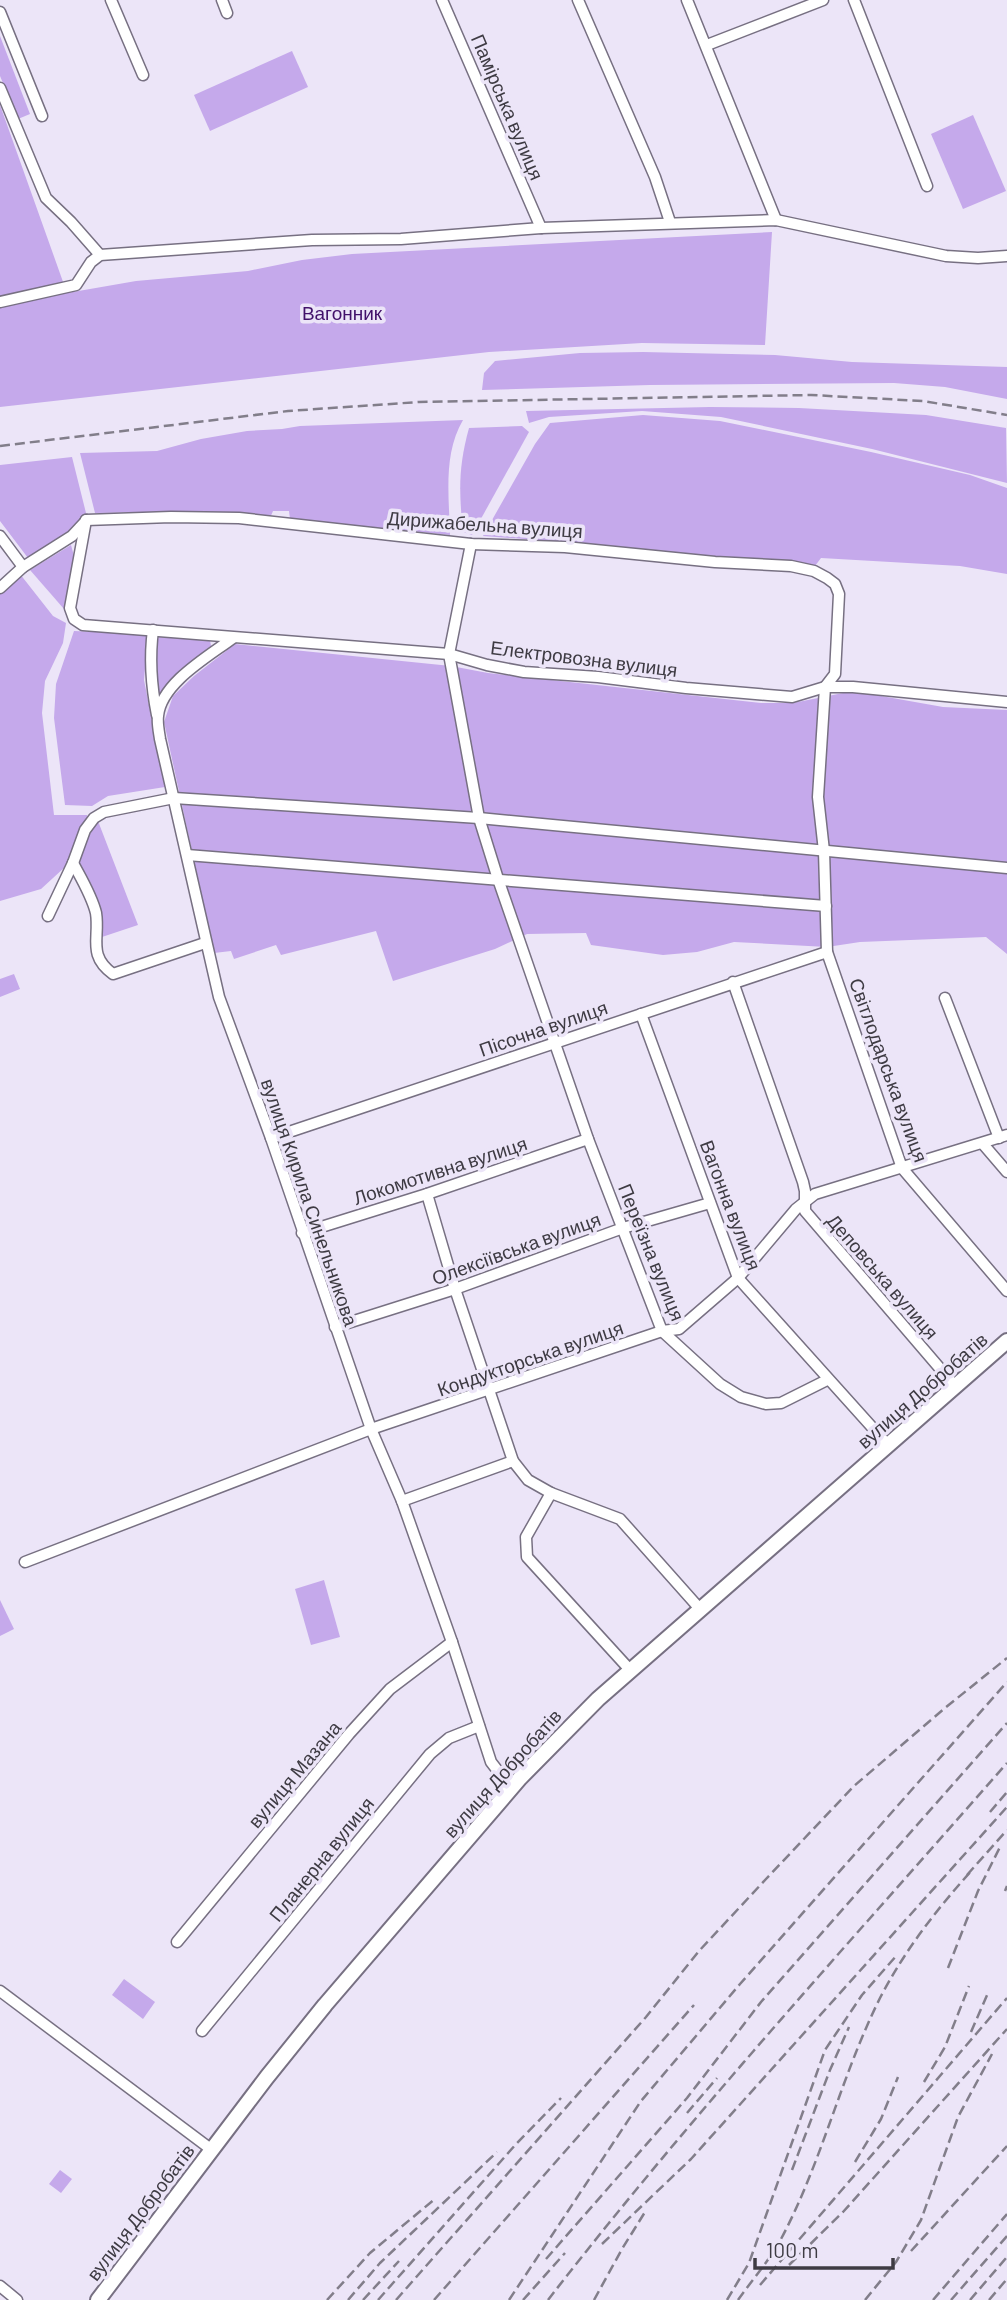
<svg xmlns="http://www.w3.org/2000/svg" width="1007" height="2300" font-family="Barlow,sans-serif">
	<rect width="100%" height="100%" fill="#ece5f8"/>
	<!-- green -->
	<g fill="#c5a9eb">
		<polygon points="0,36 30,114 18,119 0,76"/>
		<polygon points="292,51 308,87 210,131 194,95"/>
		<polygon points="0,105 67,293 136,281 248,271 302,260 352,254 772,232 765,345 642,343 489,352 0,407"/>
		<polygon points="973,115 1006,191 963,209 931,134"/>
		<polygon points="643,352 775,355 852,362 1007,367 1007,399 945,387 894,383 650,385 482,390 484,373 495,361 580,353"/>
		<polygon points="710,407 799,408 926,415 1006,428 1007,483 872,449 721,417 642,411 549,417 529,423 526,411"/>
		<polygon points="643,415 720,421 871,452 970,475 1007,488 1007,574 960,566 821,558 815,566 565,542 483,536 535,444 550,423"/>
		<path d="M463,420C443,454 449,496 450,535L290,519L289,511H273L270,518L167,512L95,513L80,453L157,451L201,439L247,431L282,429L300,426Z"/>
		<path d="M522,426L529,432L472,535L463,532C459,492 458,468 469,428Z"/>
		<path d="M72,457L86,513C73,535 50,546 28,558L0,521V465Z"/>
		<polygon points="71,545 74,556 64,609 30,570"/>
		<polygon points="20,574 53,616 66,623 63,643 45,681 42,713 54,815 87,815 88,820 65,867 41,889 0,901 0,593"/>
		<polygon points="74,631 148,634 144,680 165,787 108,796 92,806 65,805 54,718 56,684"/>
		<polygon points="159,637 210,640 211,646 181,669 157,699 155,647"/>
		<polygon points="235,644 451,666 488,673 761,703 793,703 853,691 943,707 1007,710 1007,954 986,937 860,942 827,947 734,942 697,952 663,955 591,945 586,933 527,934 495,949 393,981 376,931 281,955 276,945 234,959 231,951 214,953 164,722 173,696 194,676"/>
		<polygon points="98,821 138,925 96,939 98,916 78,864 88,836"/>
		<polygon points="14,974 20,989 0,997 0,979"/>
		<polygon points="324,1580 340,1637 311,1645 295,1589"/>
		<polygon points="0,1600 14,1629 0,1636"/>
		<polygon points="124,1979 155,2002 143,2019 112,1995"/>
		<polygon points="60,2170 72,2179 61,2193 49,2184"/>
	</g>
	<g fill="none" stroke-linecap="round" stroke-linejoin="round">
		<defs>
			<g id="street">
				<polyline points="111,0 143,75"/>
				<polyline points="222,0 227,13"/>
				<polyline points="442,0 541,228"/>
				<polyline points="578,0 655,177 670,222"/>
				<polyline points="687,0 776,220"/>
				<polyline points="854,0 927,186"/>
				<polyline points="0,12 42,116"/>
				<polyline points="707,45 823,0"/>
				<polyline points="0,88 46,198 71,222 100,255"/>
				<polyline points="0,302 76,285 91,262 100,255 312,240 401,239 541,228 776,220 946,256 978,258 1007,256"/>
				<polyline points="86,520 171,517 239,518 471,544 565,547 715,562 791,566 814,571 827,578 835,584 839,594 835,674 825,687 818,797 824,851 827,952 902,1168 1007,1291"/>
				<polyline points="86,520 70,608 74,619 83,625 449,654 487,665 524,672 598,677 686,688 792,697 825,687 853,687 1007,702"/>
				<polyline points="0,536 23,567"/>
				<polyline points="471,544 449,654 479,818 498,879 588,1139 662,1331 720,1384 741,1397 766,1404 781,1403 827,1380"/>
				<polyline points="0,588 23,567 72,536 86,521"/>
				<path d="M153,630C149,660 151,685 157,715"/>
				<path d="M233,638C209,656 161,683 158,716C157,723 159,732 160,739L219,997L271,1138L371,1429L402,1501L452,1642L491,1762L511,1788"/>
				<polyline points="187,855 826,906"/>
				<path d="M73,863C81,878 92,896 96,913C100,938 87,955 113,974L205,943"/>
				<polyline points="48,916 73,863 85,830 94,818 104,812 174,798 479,818 1007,868"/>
				<polyline points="733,982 803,1182 805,1191 805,1211 955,1386"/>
				<polyline points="945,998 999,1138"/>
				<polyline points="641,1014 738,1278 888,1445"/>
				<polyline points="271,1138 827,952"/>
				<polyline points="983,1144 1007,1172"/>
				<polyline points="427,1194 455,1289 513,1461 528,1480 551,1493 620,1519 700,1609"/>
				<polyline points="302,1233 427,1194 588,1139"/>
				<polyline points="335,1327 455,1289 623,1228 710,1203"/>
				<polyline points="551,1493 526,1537 527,1557 631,1671"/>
				<polyline points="402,1501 513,1461"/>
				<polyline points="25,1562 371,1429 662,1331 679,1329 738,1278 796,1209 815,1194 1007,1135"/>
				<polyline points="177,1942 349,1734 390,1689 452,1642"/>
				<polyline points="0,1991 212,2150"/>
				<polyline points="202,2031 430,1754 449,1738 479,1726"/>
				<polyline points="0,2286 17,2300"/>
			</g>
			<polyline id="secondary" points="98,2300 267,2077 325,2005 520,1778 598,1699 1007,1341"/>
		</defs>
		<!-- street casing -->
		<use href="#street" stroke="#777082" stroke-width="13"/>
		<!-- secondary casing -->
		<use href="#secondary" stroke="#777082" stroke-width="18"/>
		<!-- street -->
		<use href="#street" stroke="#fff" stroke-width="10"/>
		<!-- secondary -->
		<use href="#secondary" stroke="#fff" stroke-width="14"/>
		<!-- rail -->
		<g stroke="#827e8a" stroke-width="2.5" stroke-dasharray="10 5" stroke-linecap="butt">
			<polyline points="0,446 288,411 419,402 811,395 923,401 1007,415"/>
			<polyline points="990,1812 1007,1792"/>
			<polyline points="967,1875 1007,1830"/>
			<polyline points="1005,1891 1007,1886"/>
			<polyline points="948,1968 978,1891 1000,1847"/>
			<polyline points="971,2032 988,1993"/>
			<polyline points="924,2082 945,2047 969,1986"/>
			<polyline points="687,2113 717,2078"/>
			<polyline points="855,2162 881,2119 898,2077"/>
			<polyline points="792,2170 830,2070 849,2027"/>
			<polyline points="602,2244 691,2159 1007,1807"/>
			<polyline points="911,2251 1007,2146"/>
			<polyline points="546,2259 687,2098 761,2002 1007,1723"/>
			<polyline points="789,2265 843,2212 1007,2029"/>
			<polyline points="760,2285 1007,1998"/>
			<polyline points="327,2300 370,2253 436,2198"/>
			<polyline points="348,2300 380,2263 497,2152"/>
			<polyline points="363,2300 399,2261"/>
			<polyline points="378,2300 517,2143 561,2098"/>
			<polyline points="396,2300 646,2017 699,1951 766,1879 854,1786 945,1708 1007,1658"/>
			<polyline points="434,2300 694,2005"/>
			<polyline points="509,2300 641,2101 740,1984 1007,1682"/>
			<polyline points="523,2300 565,2253"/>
			<path d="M548,2300C692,2114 852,1940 1007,1763"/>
			<polyline points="594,2300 622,2249 645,2212"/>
			<polyline points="727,2300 749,2263 825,2050 862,1995 897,1955"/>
			<path d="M738,2300C752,2280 769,2261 781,2239C822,2162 841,2076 880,1998C905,1950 936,1910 973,1869"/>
			<polyline points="865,2300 896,2262 921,2220 958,2117 992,2054"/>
			<polyline points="933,2300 1007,2214"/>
			<polyline points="951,2300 1007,2236"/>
			<polyline points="970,2300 1007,2257"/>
			<polyline points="989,2300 1007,2279"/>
		</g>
	</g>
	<g text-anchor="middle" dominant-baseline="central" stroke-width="7" stroke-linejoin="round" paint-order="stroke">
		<!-- street labels -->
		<g font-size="19" fill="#3e3b43" stroke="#ece5f8">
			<text transform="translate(508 107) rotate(67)">Памірська вулиця</text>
			<text transform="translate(485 524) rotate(4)">Дирижабельна вулиця</text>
			<text transform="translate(584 658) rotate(7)">Електровозна вулиця</text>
			<text transform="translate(543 1028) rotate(-19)">Пісочна вулиця</text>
			<text transform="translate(889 1070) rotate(70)">Світлодарська вулиця</text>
			<text transform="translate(440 1170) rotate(-18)">Локомотивна вулиця</text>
			<text transform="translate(310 1202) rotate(71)">вулиця Кирила Синельникова</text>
			<text transform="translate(731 1205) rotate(69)">Вагонна вулиця</text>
			<text transform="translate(516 1248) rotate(-20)">Олексіївська вулиця</text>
			<text transform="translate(652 1252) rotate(68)">Переїзна вулиця</text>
			<text transform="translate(883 1276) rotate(49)">Деповська вулиця</text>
			<text transform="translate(530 1358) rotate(-19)">Кондукторська вулиця</text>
			<text transform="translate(922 1390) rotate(-41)">вулиця Добробатів</text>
			<text transform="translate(502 1773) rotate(-48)">вулиця Добробатів</text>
			<text transform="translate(294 1774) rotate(-50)">вулиця Мазана</text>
			<text transform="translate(321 1859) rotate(-51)">Планерна вулиця</text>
			<text transform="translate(140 2212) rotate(-53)">вулиця Добробатів</text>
		</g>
		<!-- park labels -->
		<g font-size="19" fill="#42116a" stroke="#ece5f8">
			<text x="342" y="312">Вагонник</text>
		</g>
	</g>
	<!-- scale -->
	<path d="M755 2258v10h138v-10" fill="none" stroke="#3e3b43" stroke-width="3.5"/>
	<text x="766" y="2258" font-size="21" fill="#3e3b43" stroke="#ece5f8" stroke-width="5" paint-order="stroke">100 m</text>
</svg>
